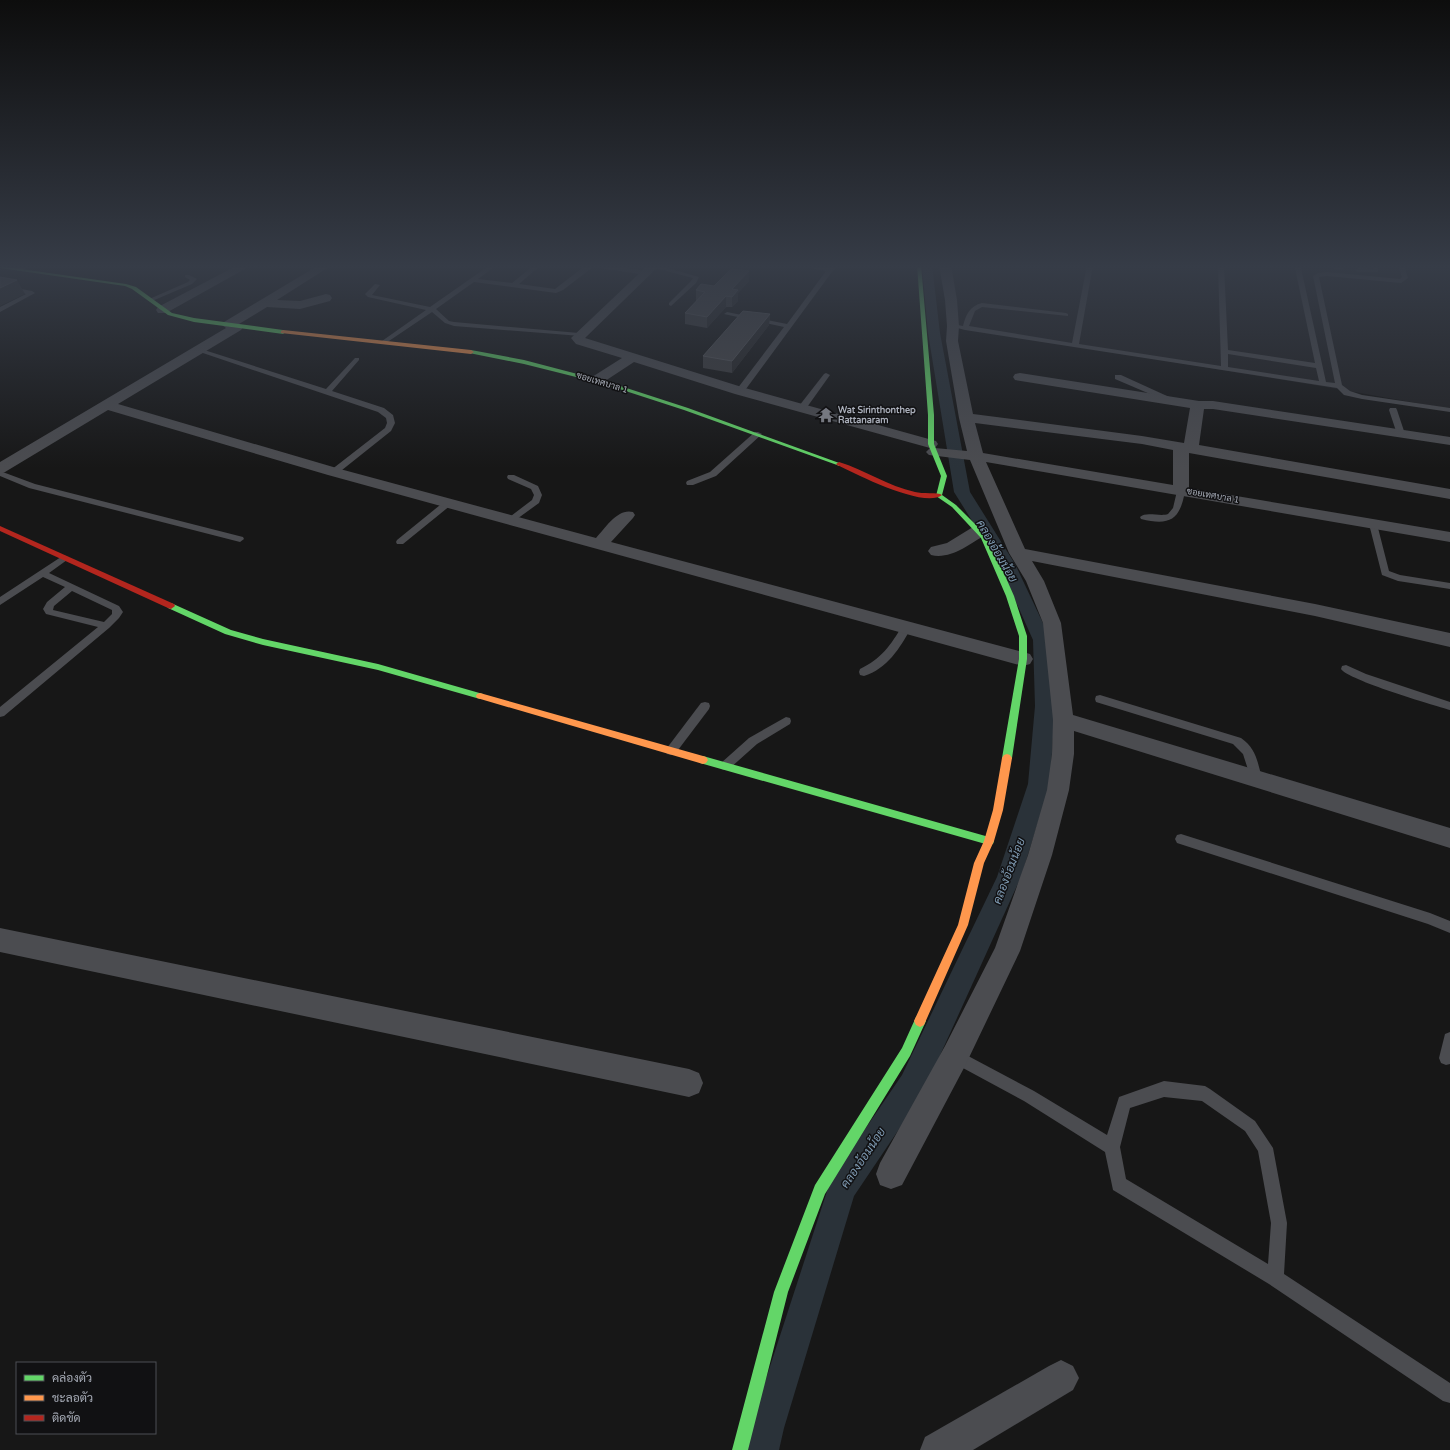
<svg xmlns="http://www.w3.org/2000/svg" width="1450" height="1450" font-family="'Varela Round',Sarabun,sans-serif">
	<rect width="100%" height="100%" fill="#171717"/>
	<!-- built -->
	<polygon fill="#212123" points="949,265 1450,265 1450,409 1332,388 959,327"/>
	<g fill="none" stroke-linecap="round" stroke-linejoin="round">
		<!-- canal -->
		<polygon fill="#2a3239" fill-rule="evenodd" points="922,265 932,265 940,333 970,492 1015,564 1051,640 1055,706 1050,784 1021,877 922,1095 854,1196 784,1428 779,1450 745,1450 750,1428 831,1179 902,1075 997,877 1028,784 1035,706 1033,640 999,564 954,492 928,333"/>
		<!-- lane -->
		<g fill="#4b4c50" fill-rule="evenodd">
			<polygon points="24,265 32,265 21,271 17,271 17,269"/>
			<polygon points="490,265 497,265 478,279 512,283 534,265 541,265 519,284 555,289 586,265 604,265 646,271 649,273 646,275 593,267 563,290 556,293 474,282 436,309 449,321 454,322 579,333 582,335 581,336 454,326 445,323 432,312 386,343 382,343 382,341 426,310 368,297 365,294 375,284 380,285 372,295 430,307"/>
			<polygon points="651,265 657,265 699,277 696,283 671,306 669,305 669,303 691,281 693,278 651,267"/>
			<polygon points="795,265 811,265 829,268 831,265 837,265 743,393 737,393 737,389 784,327 724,314 727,312 787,324 826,271"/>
			<path d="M1087,265H1093L1079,344L1221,366L1218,265H1224L1228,350L1315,363L1295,268L1296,265H1302L1301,268L1326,382L1335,383L1313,276L1318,273L1327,272L1400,279L1402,277L1398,265H1404L1408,278L1401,283L1327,276L1319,277L1342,385L1350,391L1362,395L1450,408V412L1362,399L1344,395L1337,388L965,330L950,326L953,324L963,326C966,314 970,306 982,303L1066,313L1068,314V316L982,307L975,311L969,326L1072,343ZM1228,354L1316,368L1319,381L1228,367Z"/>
			<polygon points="1317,265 1335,265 1344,268 1341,270"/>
			<polygon points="1372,265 1378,265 1378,272 1358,272 1355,270 1358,268 1373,269"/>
			<polygon points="185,275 189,275 197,279 192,284 152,301 147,300 188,282 190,280 185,277"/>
			<polygon points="0,285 32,291 35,293 0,312 0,307 26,294 0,289"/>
			<polygon points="197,349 201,349 326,389 355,358 359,358 359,360 332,391 384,408 393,415 395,423 391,431 337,474 331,474 331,470 385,428 387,423 386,418 378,412 197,351"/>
			<polygon points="826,373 830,375 805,410 799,410 799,406 824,374"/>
			<polygon points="1115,375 1121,375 1178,401 1177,403 1171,403 1115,379"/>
			<polygon points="1390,408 1396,408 1397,410 1405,434 1404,436 1401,436 1397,434 1389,410"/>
			<polygon points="755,432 758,432 762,434 716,476 693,485 687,485 686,483 687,481 710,472"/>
			<polygon points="0,471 35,484 243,537 244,539 240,542 29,488 0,476"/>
			<polygon points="508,475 514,475 538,486 542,495 539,503 510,524 506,521 507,519 532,500 534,495 531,489 508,479 507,477"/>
			<path d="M1181,488L1185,491C1180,520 1170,526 1141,519L1140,517C1146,511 1160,517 1168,514L1173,508L1177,491Z"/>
			<polygon points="448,500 452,503 451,505 403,544 397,544 396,542 397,540 445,501"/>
			<polygon points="1373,521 1377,524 1389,571 1400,575 1450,583 1450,589 1398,581 1382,575 1369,524"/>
			<path d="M64,555L69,558L67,560L49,573L119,606L123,612L119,618L109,628L4,716L0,717V707L98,627L46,614L43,609L47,602L65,587L43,577L0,605V597ZM72,591L112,610V614L104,622L53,610L54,606Z"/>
			<path d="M906,625L911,628C900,648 887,669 864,676L860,675L859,672L860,669C881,659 891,645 902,626Z"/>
			<path d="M1346,665L1366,674L1450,702V710C1433,705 1348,680 1341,669L1342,666Z"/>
			<path d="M1100,695L1241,738C1256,748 1258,763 1262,779L1260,782L1256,784L1252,782L1243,754L1233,744L1096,702L1095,699L1096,696Z"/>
			<polygon points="705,702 709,703 710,706 709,709 675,754 671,755 667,754 665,751 667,748 701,703"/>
			<polygon points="786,717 790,718 791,721 790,724 757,744 729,769 725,770 721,769 719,766 721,763 749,738"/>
			<polygon points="1181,834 1430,913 1450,921 1450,933 1428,924 1177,843 1175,839 1177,835"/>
			<polygon points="1450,1032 1450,1064 1446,1065 1441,1063 1439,1058 1445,1034"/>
			<path d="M955,1049L1034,1091L1107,1135L1119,1097L1164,1081L1205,1086L1210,1089L1255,1121L1273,1148L1287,1223L1284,1274L1450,1383V1403L1443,1401L1269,1284L1113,1190L1105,1152L1024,1101L950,1061L948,1056L950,1051ZM1164,1097L1202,1101L1245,1131L1258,1151L1271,1223L1268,1264L1126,1179L1120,1147L1130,1108Z"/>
		</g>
		<!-- street -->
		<g fill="#4b4c50" fill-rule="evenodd">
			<polygon points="238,265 252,265 166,313 158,313 156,310 158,307"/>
			<path d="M319,265H332L277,300L300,301L326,294L330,295L332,298L330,301L300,309L267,307L239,324L243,327L241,330L118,404L340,469L596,538C606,527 618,508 633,512L635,515L633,518L611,542L1023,652L1030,654L1033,659L1030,664L1023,666L328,475L108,410L5,472L0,474V462L226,328L222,325L224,322Z"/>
			<path d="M648,265H660L585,338L745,388L936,441L938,444L935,448L967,451L959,418L946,341L947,326L945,300L939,265H951L957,300L959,326L958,341L973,414L1142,436L1184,443L1190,408L1015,380L1013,377L1015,374L1020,373L1199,401H1213L1450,437V445L1213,409H1204L1199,445L1450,489V499L1189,453V488L1450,532V542L986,462L1025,549L1315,604L1450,633V647L1315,616L1032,561L1044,581L1061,623L1073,715L1450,828V848L1074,731V754L1069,790L1052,855L1020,951L965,1066L902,1185L891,1189L880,1185L876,1174L880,1163L945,1046L995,948L1028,855L1047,790L1052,754L1053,720L1043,623L1026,581L1009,553L970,460L929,455L926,452L930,448L735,394L634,362L602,383H592L590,380L592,377L622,358L576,344L571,338ZM975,423L1142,444L1173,450V485L983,453Z"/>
			<path d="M979,526L985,527L987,531L985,535C970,544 950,560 931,555L928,551L931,547L947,543L973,527Z"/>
			<polygon points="0,928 689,1069 699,1073 703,1083 699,1093 689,1097 0,952"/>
			<polygon points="1061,1360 1073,1366 1079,1378 1073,1390 973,1450 920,1450 925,1437 1049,1366"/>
		</g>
		<!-- fast -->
		<g fill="#63d668" fill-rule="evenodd">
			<polygon points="917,265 921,265 934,415 934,444 947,476 942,495 956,505 988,537 1014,596 1027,636 1027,659 1012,758 1010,761 1004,761 1002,758 1019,659 1019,636 1006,596 981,538 952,507 936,496 941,476 928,444 928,415"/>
			<polygon points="0,266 126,284 136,287 172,313 194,318 283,330 286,332 283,334 194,322 168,315 132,289 125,286 0,268"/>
			<polygon points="471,350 524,360 608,382 688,408 842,464 839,466 837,465 684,410 604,384 524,364 469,353 469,351"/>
			<polygon points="171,603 231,630 263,639 378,664 483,694 484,696 480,699 378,670 263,645 225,634 168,608 167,606"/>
			<polygon points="703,756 989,837 993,838 994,841 993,844 989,845 700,763 698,760 700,757"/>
			<polygon points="920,1015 924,1017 926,1021 910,1056 825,1194 788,1292 748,1450 732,1450 774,1292 815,1185 902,1048 916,1017"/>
		</g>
		<!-- slow -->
		<g fill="#ff974d" fill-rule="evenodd">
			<polygon points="283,330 471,350 474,352 471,354 281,333 281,331"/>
			<polygon points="480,693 703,756 706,757 708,760 706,763 703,764 477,698 476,696 477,694"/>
			<polygon points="1007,754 1010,755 1012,758 1003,810 994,841 984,863 968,925 924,1025 920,1027 916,1025 914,1021 958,925 974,863 984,841 993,810 1002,758 1004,755"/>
		</g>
		<!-- jam -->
		<g fill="#b3261e" fill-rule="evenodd">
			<path d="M839,462C865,470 888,486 915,492C922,494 938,492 942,495C924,509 856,474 837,465L836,464Z"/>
			<polygon points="0,526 174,604 175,606 171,609 168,608 0,531"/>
		</g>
	</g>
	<!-- wall -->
	<g fill="#3d3d3f">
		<polygon points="749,281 738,293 738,301 732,307 726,307 707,328 685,324 685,313 697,301 696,301 696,290 714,286"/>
		<polygon points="770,314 769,325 732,373 703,368 703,356"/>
	</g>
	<!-- shaded-wall -->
	<g fill="#29292a">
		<polygon points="749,271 749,281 738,293 738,301 732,307 732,289"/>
		<polygon points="17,280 25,294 0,306 0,288"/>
		<polygon points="726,296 726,307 707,328 707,317"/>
		<polygon points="770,314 769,325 732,373 732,361"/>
	</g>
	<!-- building -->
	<g fill="#49494c" stroke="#58595d">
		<polygon points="731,269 749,271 732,289 738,290 732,297 726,296 707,317 685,313 705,292 696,290 701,284 714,286"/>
		<polygon points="0,277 17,280 0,288"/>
		<polygon points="743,311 770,314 732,361 703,356"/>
	</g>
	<!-- sky -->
	<linearGradient id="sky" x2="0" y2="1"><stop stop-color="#0d0d0d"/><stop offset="0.57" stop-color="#363c47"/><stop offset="1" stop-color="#363c47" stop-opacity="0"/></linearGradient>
	<rect width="1450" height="468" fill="url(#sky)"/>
	<!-- icons -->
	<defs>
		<symbol id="temple-bare" viewBox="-9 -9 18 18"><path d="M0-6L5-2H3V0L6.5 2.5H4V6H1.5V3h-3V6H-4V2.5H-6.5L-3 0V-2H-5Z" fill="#757880" stroke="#111113" stroke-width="2.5" paint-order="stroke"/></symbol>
	</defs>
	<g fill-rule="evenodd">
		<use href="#temple-bare" x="815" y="404" width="22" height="22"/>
	</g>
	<g text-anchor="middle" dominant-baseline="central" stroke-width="3" stroke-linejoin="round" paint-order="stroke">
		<!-- far-street labels -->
		<g font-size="9" fill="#a8adb8" stroke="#111113">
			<text transform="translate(602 383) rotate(17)">ซอยเทศบาล 1</text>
			<text transform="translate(1213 496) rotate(10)">ซอยเทศบาล 1</text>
		</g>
		<!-- far-poi labels -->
		<g font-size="9" font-weight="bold" fill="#a8adb8" stroke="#111113" text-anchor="start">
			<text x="838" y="410">Wat Sirinthonthep<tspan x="838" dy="10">Rattanaram</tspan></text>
		</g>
		<!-- water labels -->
		<g font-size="12" font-style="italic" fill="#7f9bb3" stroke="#111113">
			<text transform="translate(997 551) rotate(60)">คลองอ้อมน้อย</text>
			<text transform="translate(1009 871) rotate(-69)">คลองอ้อมน้อย</text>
			<text transform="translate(863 1158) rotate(-56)">คลองอ้อมน้อย</text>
		</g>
	</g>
	<!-- legend -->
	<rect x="16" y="1362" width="140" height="72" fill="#111113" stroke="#4d4f55"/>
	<rect x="24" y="1375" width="20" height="6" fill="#63d668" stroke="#4d4f55"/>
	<text x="52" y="1382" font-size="12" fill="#a8adb8">คล่องตัว</text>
	<rect x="24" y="1395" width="20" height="6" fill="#ff974d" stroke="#4d4f55"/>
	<text x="52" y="1402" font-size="12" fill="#a8adb8">ชะลอตัว</text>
	<rect x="24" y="1415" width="20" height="6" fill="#b3261e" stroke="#4d4f55"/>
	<text x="52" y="1422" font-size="12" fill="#a8adb8">ติดขัด</text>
</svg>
